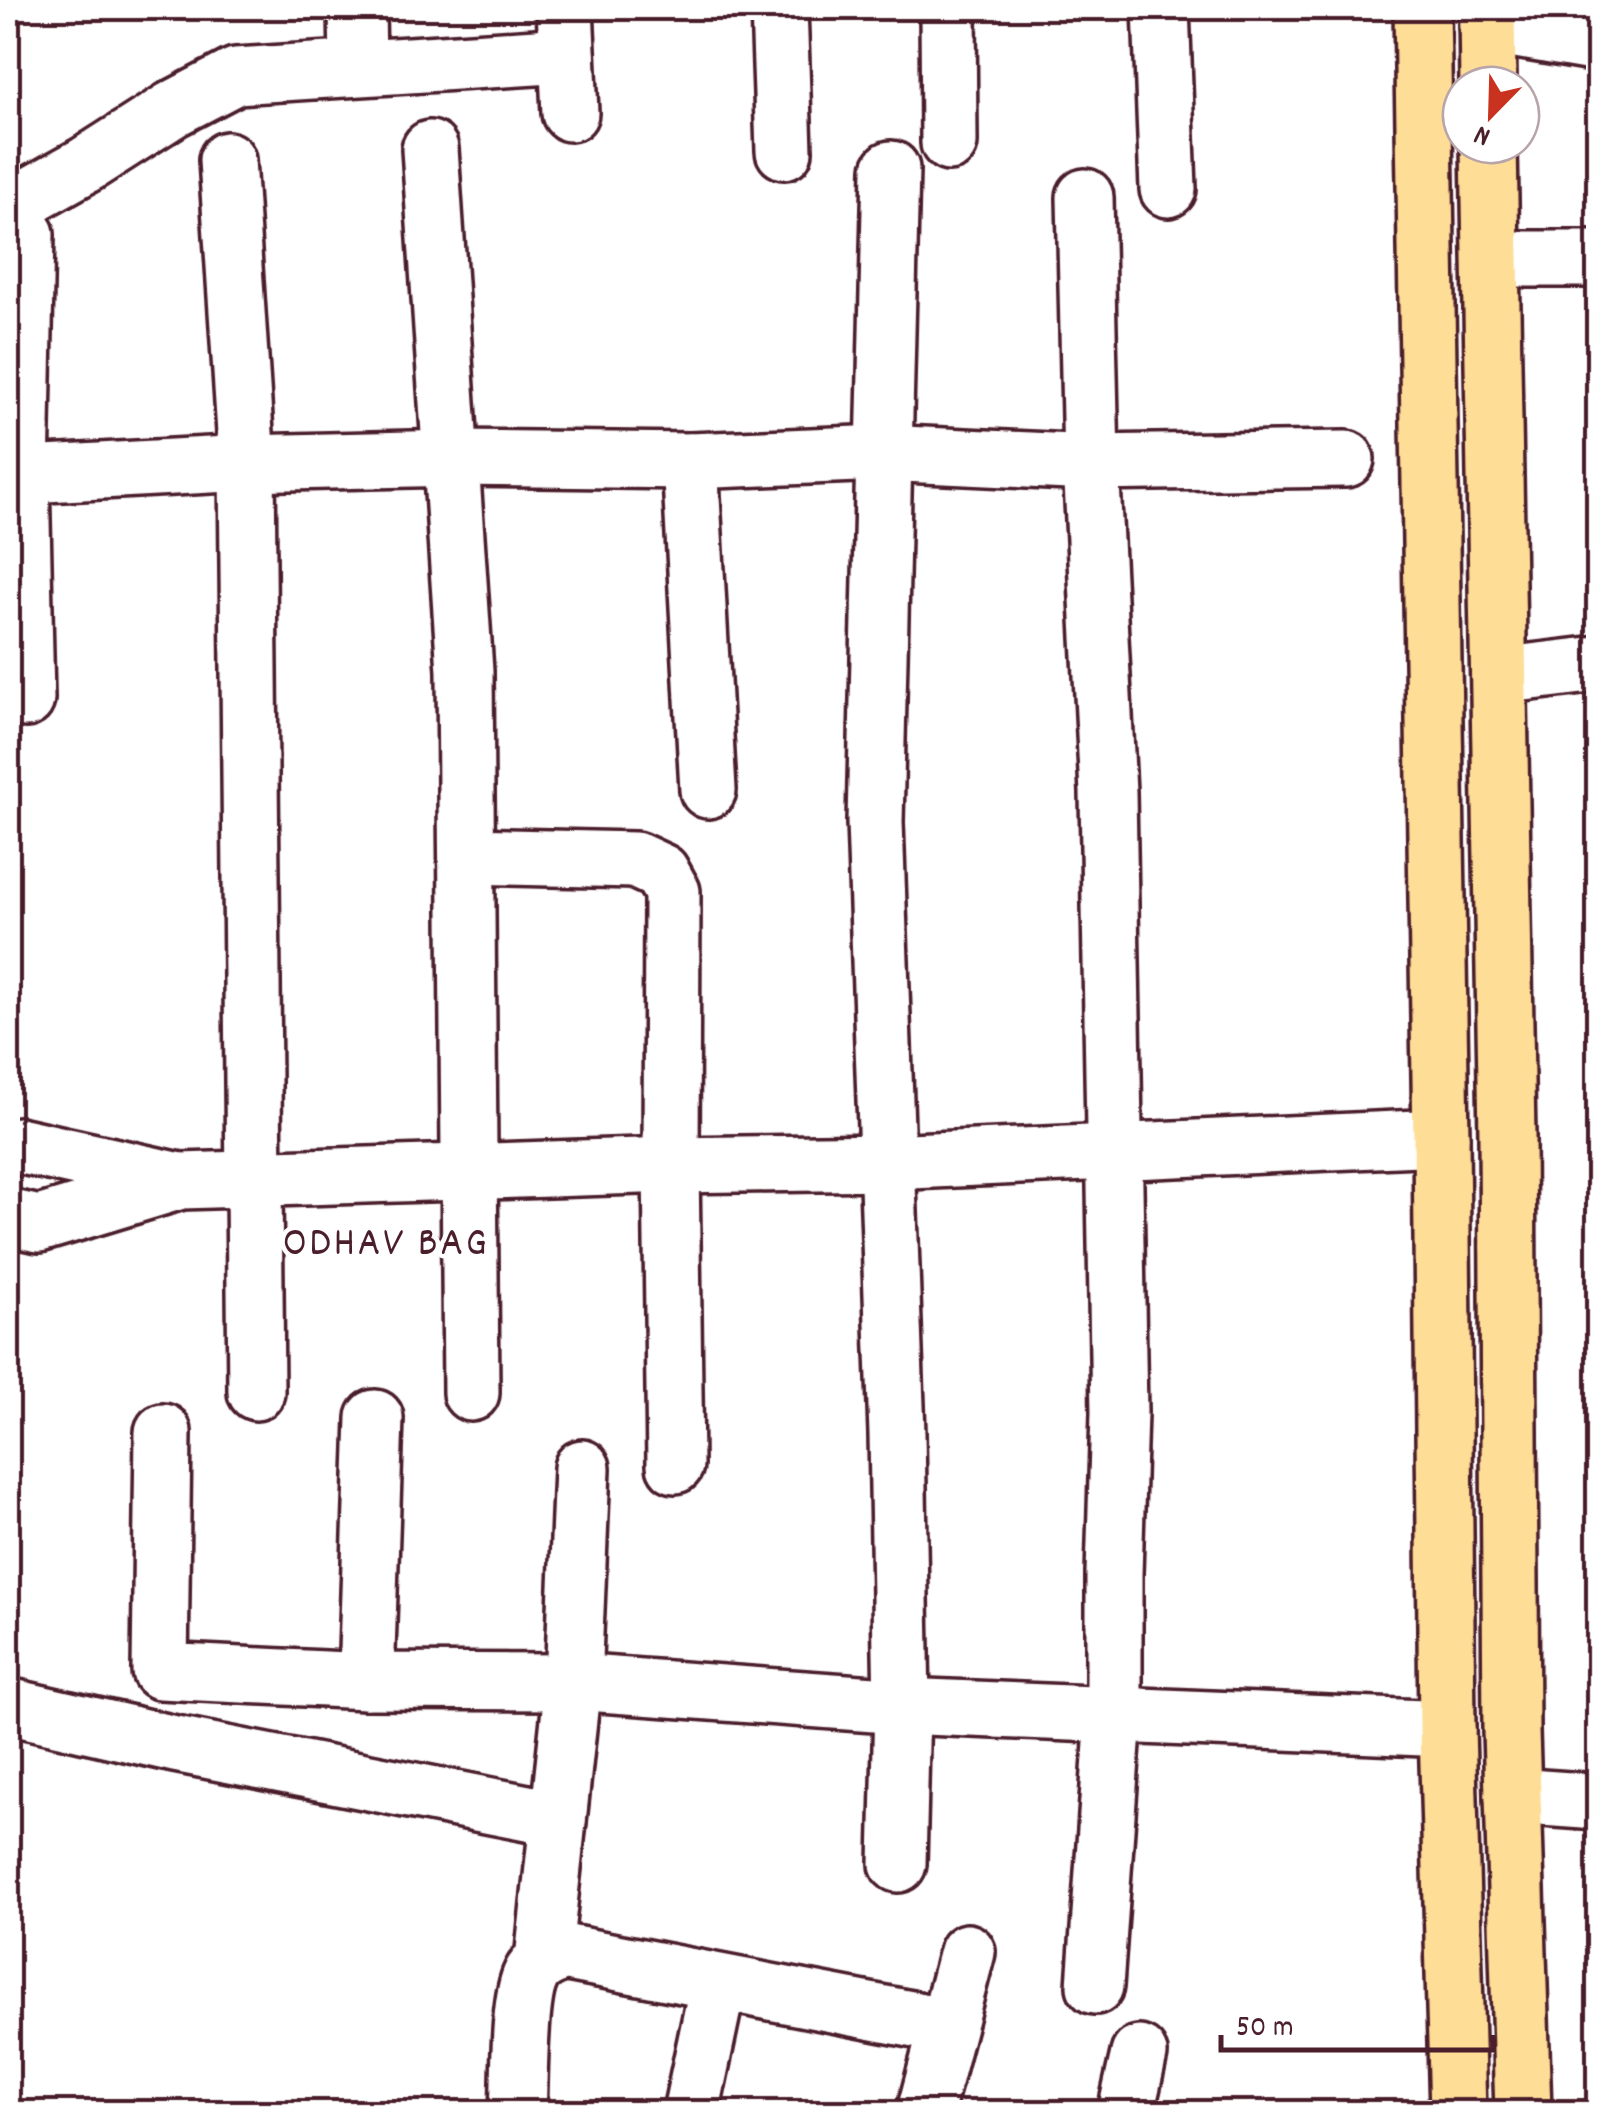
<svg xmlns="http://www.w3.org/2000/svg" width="1606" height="2120" font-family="Dekko,sans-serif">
	<rect width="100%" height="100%" fill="#fff"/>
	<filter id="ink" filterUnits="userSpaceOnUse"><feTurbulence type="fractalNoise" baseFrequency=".01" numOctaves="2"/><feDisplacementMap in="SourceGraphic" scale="20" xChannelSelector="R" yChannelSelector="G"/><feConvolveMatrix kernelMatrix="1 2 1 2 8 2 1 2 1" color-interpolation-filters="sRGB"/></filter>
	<g filter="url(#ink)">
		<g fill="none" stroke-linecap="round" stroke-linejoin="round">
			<defs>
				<g id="minor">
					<polyline points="357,8 358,66"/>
					<polyline points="565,8 570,113"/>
					<polyline points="779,8 784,151"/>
					<polyline points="948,8 949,143"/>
					<polyline points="1161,8 1168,189"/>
					<polyline points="1487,25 1598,44"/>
					<polyline points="430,149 465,671 471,1393"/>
					<polyline points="227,160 247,463 256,1392"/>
					<polyline points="891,169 875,822 897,1434 902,1706 898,1864"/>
					<polyline points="1085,197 1091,463 1108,792 1119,1413 1114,1574 1114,1715 1095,1986"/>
					<polyline points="8,208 87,164 173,109 236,76 567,55"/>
					<polyline points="1492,259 1598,259"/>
					<polyline points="690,461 708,790"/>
					<polyline points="8,476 247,463 453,458 690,461 882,453 1091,463 1346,459"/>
					<polyline points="1499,676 1598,664"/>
					<polyline points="26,699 21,475 26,234"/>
					<polyline points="468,856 635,860 661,872 672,892 671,1165 675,1465"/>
					<polyline points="8,1149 18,1145 180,1181"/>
					<polyline points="8,1217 39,1224 181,1181 671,1165 888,1162 1441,1137"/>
					<polyline points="163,1432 160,1671 366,1681 573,1682 902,1706 1447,1729"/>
					<polyline points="366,1681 375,1418"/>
					<polyline points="8,1706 175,1744 558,1819"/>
					<polyline points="1513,1796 1598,1802"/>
					<polyline points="543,1960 573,1682 582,1468"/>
					<path d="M518,2112C520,2081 518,2000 531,1975C537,1962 550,1958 563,1952L947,2026"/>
					<polyline points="691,2112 718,1984"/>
					<polyline points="925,2112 967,1952"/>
					<polyline points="1126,2112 1139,2054"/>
				</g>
				<g id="major">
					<polyline points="1422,8 1441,1137 1447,1729 1458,2112"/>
					<polyline points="1487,8 1488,85"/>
					<polyline points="1489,145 1507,1136 1511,1731 1523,2112"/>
				</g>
			</defs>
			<!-- minor casing -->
			<use href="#minor" stroke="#4a1f2b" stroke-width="62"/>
			<!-- major casing -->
			<use href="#major" stroke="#4a1f2b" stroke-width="62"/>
			<!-- minor -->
			<use href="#minor" stroke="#fff" stroke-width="55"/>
			<!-- major -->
			<use href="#major" stroke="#fedd96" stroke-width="55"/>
		</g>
	</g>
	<g text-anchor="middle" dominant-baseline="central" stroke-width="9" stroke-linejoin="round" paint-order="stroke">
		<!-- neighbourhood labels -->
		<g font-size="42" letter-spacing="2.5" fill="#4a1f2b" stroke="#fff">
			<text x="386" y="1246">ODHAV BAG</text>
		</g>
	</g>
	<!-- margin -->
	<rect width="1606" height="2120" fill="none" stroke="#fff" stroke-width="40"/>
	<rect x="20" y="20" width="1566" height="2080" fill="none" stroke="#4a1f2b" stroke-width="4" filter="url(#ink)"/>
	<!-- north arrow -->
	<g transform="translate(1491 115) rotate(203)"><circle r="48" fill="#ffffff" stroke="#b7a5aa" stroke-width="2.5"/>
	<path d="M0-8L18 38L0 25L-18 38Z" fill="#c8321e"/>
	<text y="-15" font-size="28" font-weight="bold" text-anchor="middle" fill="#4a1f2b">N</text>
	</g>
	<!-- scale -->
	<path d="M1221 2035v15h272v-15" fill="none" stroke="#4a1f2b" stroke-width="5"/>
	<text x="1236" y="2035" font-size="30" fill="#4a1f2b" stroke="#ffffff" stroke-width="8" paint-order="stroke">50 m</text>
</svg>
